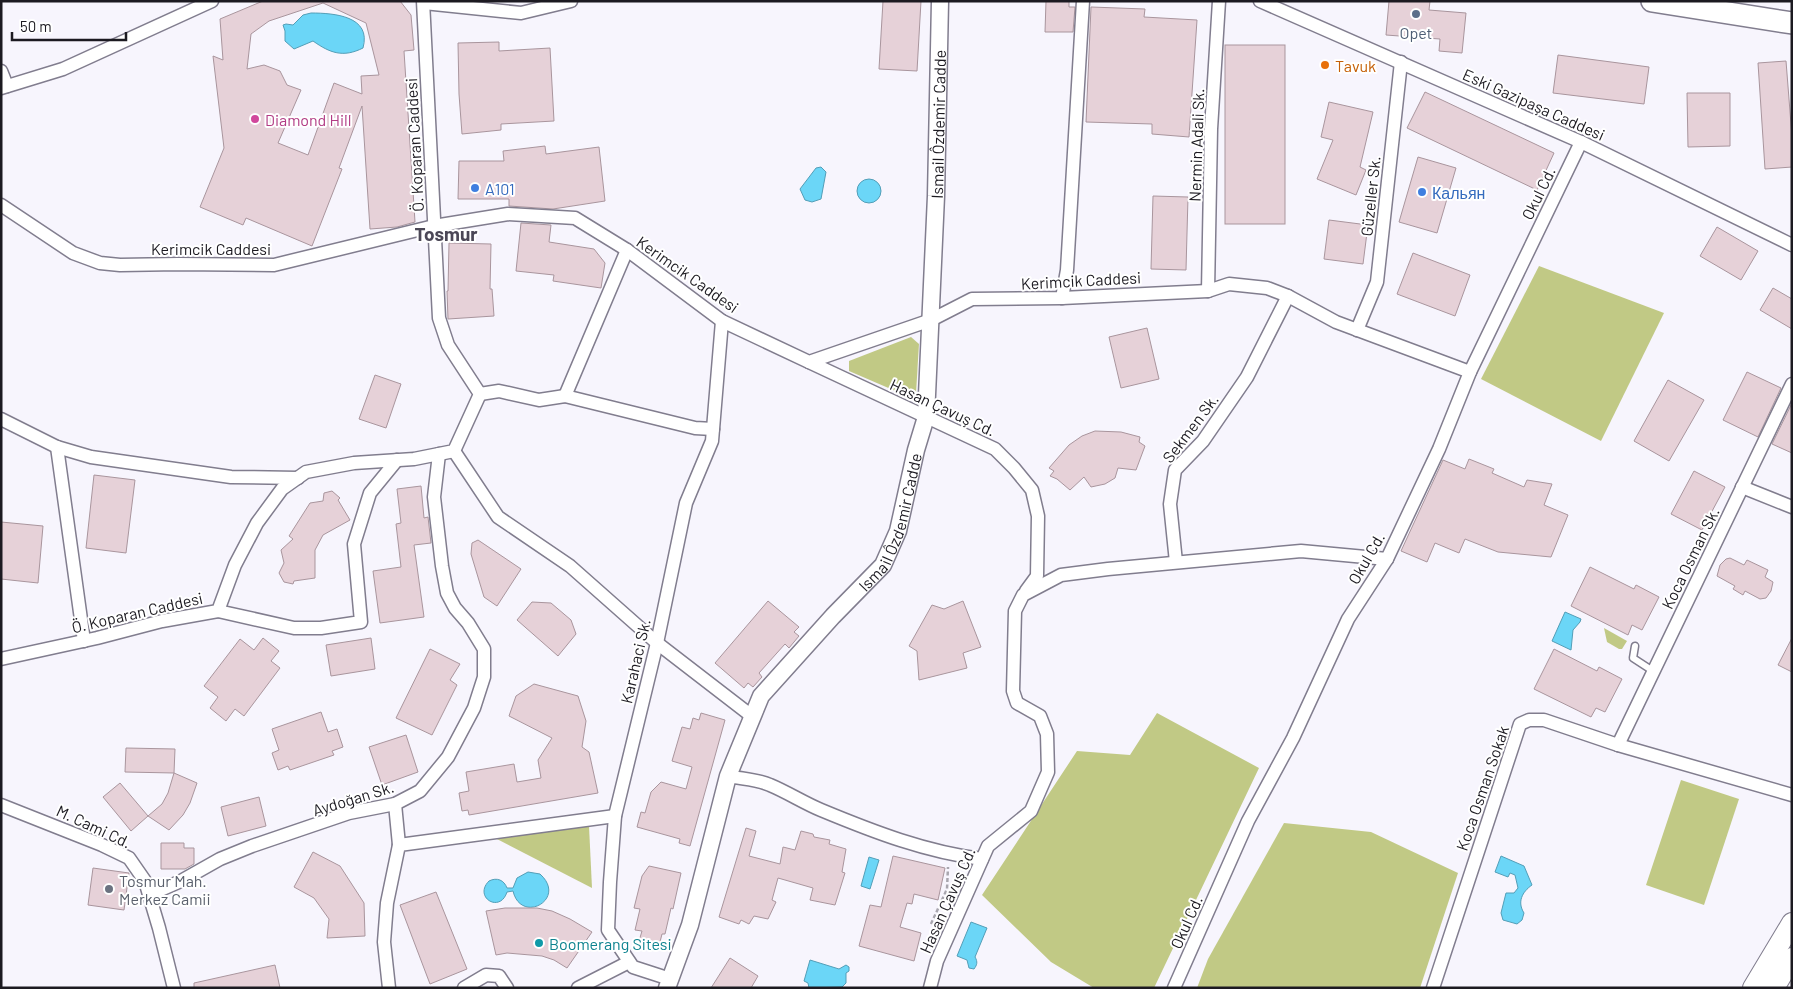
<svg xmlns="http://www.w3.org/2000/svg" width="1793" height="989" font-family="Barlow,sans-serif">
	<rect width="100%" height="100%" fill="#f7f5fd"/>
	<!-- green -->
	<g fill="#c1c985">
		<polygon points="1539,266 1664,313 1601,441 1481,379"/>
		<polygon points="911,337 919,344 916,393 907,396 849,371 849,361"/>
		<polygon points="1604,628 1627,641 1622,649 1619,649 1607,642"/>
		<polygon points="1157,713 1259,768 1154,988 1094,988 1051,962 982,895 1077,751 1130,755"/>
		<polygon points="1681,780 1739,799 1704,905 1646,885"/>
		<polygon points="1284,823 1371,832 1458,873 1420,988 1197,988 1208,959"/>
		<polygon points="589,826 592,888 495,838"/>
	</g>
	<!-- water -->
	<g fill="#6bd6f7" stroke="#539eb7">
		<path d="M311,13C334,13 372,16 363,48C343,58 330,53 313,41L294,49L285,41V31L283,25L286,24L293,25L303,15Z"/>
		<polygon points="821,167 826,172 821,199 812,202 805,200 800,189 816,168"/>
		<circle cx="869" cy="191" r="12"/>
		<polygon points="1565,612 1581,619 1580,622 1573,630 1571,650 1552,641"/>
		<path d="M1501,856L1524,866L1532,885C1522,892 1517,902 1524,913L1522,920L1517,924L1503,920L1501,913L1506,893H1514L1518,888L1515,875L1510,873L1508,877L1495,872Z"/>
		<polygon points="869,857 879,860 870,889 861,886"/>
		<path d="M528,872L540,874C568,899 521,925 513,891L507,892C500,914 473,897 489,881C497,877 504,880 507,888H513L517,878Z"/>
		<path d="M971,922L987,928L975,957C978,962 977,965 974,969L969,968L967,960L957,956Z"/>
		<polygon points="810,960 839,969 846,965 849,967 849,971 846,973 846,983 842,987 809,988 808,983 804,981"/>
	</g>
	<!-- building -->
	<g fill="#e6d1d8" stroke="#a9959d" fill-rule="evenodd">
		<path d="M263,1H400L411,15L414,50L404,51L415,222L397,227L370,229L362,106L339,168L342,169L312,246L246,218L243,225L200,207L224,148L213,56L223,60L220,19ZM323,3L366,23L379,75L361,76L362,94L334,83L308,155L278,143L301,90L287,85L280,71L264,65L247,69L251,34L269,21Z"/>
		<polygon points="883,1 921,1 917,71 879,69"/>
		<polygon points="1046,1 1069,1 1069,7 1075,7 1073,32 1045,32"/>
		<polygon points="1389,1 1430,1 1429,10 1466,13 1462,53 1439,51 1440,39 1386,35"/>
		<polygon points="1091,7 1145,9 1144,17 1197,20 1189,137 1152,134 1152,124 1086,122"/>
		<polygon points="499,42 499,51 550,48 554,121 501,124 501,130 462,134 459,94 458,43"/>
		<rect x="1225" y="45" width="60" height="179"/>
		<polygon points="1558,55 1649,67 1644,104 1553,93"/>
		<polygon points="1786,61 1792,137 1792,167 1765,169 1758,63"/>
		<polygon points="1425,92 1554,153 1537,190 1407,128"/>
		<polygon points="1687,93 1730,93 1730,146 1688,147"/>
		<polygon points="1329,102 1373,112 1360,167 1366,170 1356,195 1317,179 1333,140 1321,137"/>
		<polygon points="545,146 546,154 599,147 605,201 553,209 509,206 509,199 458,199 459,161 504,161 503,151"/>
		<polygon points="1418,157 1456,168 1437,233 1399,222"/>
		<polygon points="1153,196 1188,197 1186,270 1151,269"/>
		<polygon points="1329,220 1368,225 1363,264 1324,259"/>
		<polygon points="521,223 551,225 549,242 594,249 605,263 601,288 553,281 554,275 516,271"/>
		<polygon points="1717,227 1758,251 1741,280 1700,256"/>
		<polygon points="449,243 491,244 490,289 492,289 494,316 448,319 447,291 448,291"/>
		<polygon points="1413,253 1470,275 1455,316 1397,294"/>
		<polygon points="1773,288 1792,299 1792,329 1760,310"/>
		<polygon points="1147,328 1159,379 1121,388 1109,337"/>
		<polygon points="1747,372 1781,388 1758,437 1723,420"/>
		<polygon points="375,375 401,384 386,428 359,419"/>
		<polygon points="1668,380 1704,400 1669,461 1634,441"/>
		<polygon points="1792,403 1792,453 1772,444"/>
		<polygon points="1095,431 1121,432 1140,437 1139,442 1145,446 1136,470 1118,468 1115,478 1105,484 1091,487 1084,477 1070,490 1057,479 1050,476 1054,471 1049,468 1069,445 1082,436"/>
		<polygon points="1469,459 1494,469 1492,473 1524,487 1527,480 1552,484 1544,505 1568,515 1551,557 1498,552 1465,539 1459,553 1435,543 1427,562 1401,551 1443,460 1465,469"/>
		<polygon points="1694,471 1725,487 1702,530 1671,514"/>
		<polygon points="94,475 135,480 126,553 86,548"/>
		<polygon points="421,486 424,518 428,517 431,543 414,545 424,617 380,623 373,571 401,567 396,524 401,523 397,489"/>
		<polygon points="332,491 340,498 338,500 350,520 323,535 315,550 315,578 294,581 293,584 284,582 279,573 284,563 281,550 293,539 289,536 310,503 323,501 324,493"/>
		<polygon points="1,522 43,526 38,583 1,579"/>
		<polygon points="478,540 521,569 497,606 484,597 471,554 472,543"/>
		<polygon points="1730,558 1744,565 1747,560 1768,570 1765,577 1773,582 1771,591 1766,598 1760,599 1745,591 1743,595 1733,589 1735,586 1717,576 1720,565 1726,559"/>
		<polygon points="1590,567 1634,589 1636,585 1659,597 1642,630 1632,625 1628,635 1571,606"/>
		<polygon points="768,601 799,627 794,632 799,636 789,648 785,644 759,673 762,677 753,687 748,683 744,688 715,663"/>
		<polygon points="963,601 981,647 963,653 967,668 919,680 917,651 909,646 932,605 944,609"/>
		<polygon points="532,602 551,603 571,620 576,634 558,656 517,620"/>
		<polygon points="263,638 279,651 271,661 280,668 244,716 235,709 226,721 210,708 218,697 204,686 240,639 254,650"/>
		<polygon points="371,638 375,669 331,676 326,645"/>
		<polygon points="1792,638 1792,672 1778,665"/>
		<polygon points="430,649 460,664 450,680 457,685 432,735 396,718"/>
		<polygon points="1554,649 1597,671 1599,667 1622,679 1605,712 1596,708 1591,717 1534,689"/>
		<polygon points="534,684 578,696 586,721 582,747 589,752 598,793 469,815 468,810 462,811 459,793 469,791 466,772 514,764 517,782 541,778 538,760 552,738 509,716 516,696"/>
		<polygon points="321,712 328,732 337,729 343,747 332,751 334,755 290,770 288,766 278,770 272,753 279,750 272,729"/>
		<polygon points="701,713 725,720 690,846 679,843 680,839 637,827 641,812 645,813 651,792 661,782 686,789 692,767 672,761 682,727 690,729 693,718 699,720"/>
		<polygon points="406,735 418,772 382,785 369,747"/>
		<polygon points="126,748 175,749 174,773 125,772"/>
		<polygon points="174,773 197,783 190,803 183,815 169,830 148,816 162,804 168,793"/>
		<polygon points="120,783 148,816 131,831 103,797"/>
		<polygon points="259,797 266,826 228,836 221,807"/>
		<polygon points="746,828 756,831 749,856 780,864 783,847 795,850 801,831 813,834 814,837 830,840 829,844 846,849 842,872 845,873 835,905 810,900 813,888 778,878 772,900 776,902 768,919 754,916 749,924 741,920 739,924 719,917"/>
		<polygon points="161,843 184,843 184,848 194,848 194,864 185,869 161,869"/>
		<polygon points="313,852 340,866 364,903 365,936 327,938 329,919 314,898 294,887"/>
		<polygon points="893,856 945,868 938,900 914,894 912,904 907,903 900,927 921,933 914,961 859,946 870,905 881,907"/>
		<polygon points="649,866 681,873 673,909 671,908 665,934 662,934 659,946 639,941 642,931 635,930 640,909 634,908 642,876"/>
		<polygon points="93,868 129,873 124,910 88,905"/>
		<polygon points="436,892 467,969 430,984 400,905"/>
		<polygon points="505,908 537,908 552,911 570,919 592,932 567,968 554,960 542,956 507,953 496,955 486,911"/>
		<polygon points="730,958 758,976 751,988 711,988"/>
		<polygon points="275,965 280,988 194,988 194,983"/>
	</g>
	<g fill="none" stroke-linecap="round" stroke-linejoin="round">
		<defs>
			<polyline id="service" points="1635,646 1633,658 1653,671"/>
			<g id="minor">
				<polyline points="1260,1 1581,142 1792,245"/>
				<polyline points="424,3 521,13 571,1"/>
				<polyline points="1,71 7,86"/>
				<polyline points="1,88 63,69 212,1"/>
				<polyline points="1,205 73,253 100,263 120,265 178,264 274,265 434,226 508,214 575,218 627,250 722,321 809,362 931,320 972,299 1062,298 1208,291 1229,284 1267,288 1288,296 1336,322 1470,372"/>
				<polyline points="1208,291 1211,129 1219,1"/>
				<polyline points="1062,298 1067,270 1083,1"/>
				<polyline points="1357,330 1377,282 1401,62"/>
				<polyline points="809,362 995,449 1014,468 1032,490 1038,516 1037,576 1026,591"/>
				<polyline points="480,394 499,391 539,400 565,396 695,428 713,429"/>
				<polyline points="565,396 627,250"/>
				<polyline points="1,419 57,447 91,457 231,477 298,478"/>
				<polyline points="57,447 84,641"/>
				<polyline points="454,451 498,517 570,566 657,643 753,717"/>
				<polyline points="1742,487 1792,507"/>
				<polyline points="1176,562 1170,504 1175,470 1203,441 1247,377 1288,296"/>
				<polyline points="218,611 294,628 321,628 361,622 354,544 370,493 397,460"/>
				<polyline points="1,659 97,638 162,621 218,611 235,565 257,523 282,489 306,472 354,463 414,459 454,451 480,394 448,345 439,318 423,1"/>
				<polyline points="1618,745 1792,384"/>
				<path d="M728,776C742,779 757,779 770,785C787,792 804,803 821,810C874,832 926,852 982,859"/>
				<polyline points="395,804 399,845"/>
				<polyline points="1,805 102,845 129,858 145,881 159,928 174,988"/>
				<polyline points="149,895 181,881 220,859 252,846 349,813 395,804 420,791 448,757 474,708 484,677 484,649 468,623 455,608 447,593 442,566 434,497 439,454"/>
				<polyline points="670,979 633,967 608,930 610,882 615,816 657,643 686,503 712,441 722,321"/>
				<polyline points="389,988 384,942 387,903 399,845 615,816"/>
				<polyline points="464,988 486,975 499,976 507,988"/>
				<polyline points="578,988 629,962"/>
				<polyline points="930,988 937,961 988,846 1031,811 1048,772 1047,734 1040,716 1017,703 1013,691 1015,611 1023,595 1061,575 1108,569 1301,551 1387,559"/>
				<polyline points="1174,988 1248,821 1293,738 1348,619 1387,559 1439,449 1470,372 1581,142"/>
				<polyline points="1433,988 1520,724 1529,720 1544,720 1618,745 1792,795"/>
			</g>
			<g id="tertiary">
				<path id="s1" d="M667,988L690,925L728,776L761,696L833,616L883,565L898,531L916,450L926,417L936,196L940,1"/>
			</g>
			<g id="primary">
				<polyline points="1753,988 1792,923"/>
				<polyline points="1774,988 1792,958"/>
			</g>
			<polyline id="trunk" points="1652,1 1792,23"/>
		</defs>
		<!-- service casing -->
		<use href="#service" stroke="#817d8e" stroke-width="9"/>
		<!-- minor casing -->
		<use href="#minor" stroke="#817d8e" stroke-width="15"/>
		<!-- tertiary casing -->
		<use href="#tertiary" stroke="#817d8e" stroke-width="19"/>
		<!-- primary casing -->
		<use href="#primary" stroke="#817d8e" stroke-width="22"/>
		<!-- trunk casing -->
		<use href="#trunk" stroke="#817d8e" stroke-width="24"/>
		<!-- path -->
		<polyline stroke="#a8a6ae" stroke-width="2.5" stroke-dasharray="4 2.5" stroke-linecap="butt" points="931,924 947,889 948,867"/>
		<!-- service -->
		<use href="#service" stroke="#fff" stroke-width="6"/>
		<!-- minor -->
		<use href="#minor" stroke="#fff" stroke-width="12"/>
		<!-- tertiary -->
		<use href="#tertiary" stroke="#fff" stroke-width="16"/>
		<!-- primary -->
		<use href="#primary" stroke="#fff" stroke-width="20"/>
		<!-- trunk -->
		<use href="#trunk" stroke="#fff" stroke-width="21"/>
	</g>
	<!-- markers -->
	<circle fill="#5c6f8a" stroke="#fff" stroke-width="2" cx="1416" cy="14" r="5"/>
	<circle fill="#e8710a" stroke="#fff" stroke-width="2" cx="1325" cy="65" r="5"/>
	<circle fill="#d1479c" stroke="#fff" stroke-width="2" cx="255" cy="119" r="5"/>
	<g fill="#3f7fe0" stroke="#fff" stroke-width="2">
		<circle cx="475" cy="188" r="5"/>
		<circle cx="1422" cy="192" r="5"/>
	</g>
	<circle fill="#6b7280" stroke="#fff" stroke-width="2" cx="109" cy="889" r="5"/>
	<circle fill="#0f9aa8" stroke="#fff" stroke-width="2" cx="539" cy="943" r="5"/>
	<g text-anchor="middle" dominant-baseline="central" stroke-width="4" stroke-linejoin="round" paint-order="stroke">
		<!-- service labels -->
		<g font-size="16" fill="#4e5e75" stroke="#fff">
			<text x="1416" y="32">Opet</text>
		</g>
		<!-- food labels -->
		<g font-size="16" fill="#c56008" stroke="#fff" text-anchor="start">
			<text x="1335" y="65">Tavuk</text>
		</g>
		<!-- street labels -->
		<g font-size="16" fill="#1c1a21" stroke="#fff">
			<text transform="translate(1534 104) rotate(24)">Eski Gazipaşa Caddesi</text>
			<text stroke="none"><textPath href="#s1" startOffset="934">Ismail Ôzdemir Cadde</textPath></text>
			<text transform="translate(414 145) rotate(-93)">Ö. Koparan Caddesi</text>
			<text transform="translate(1196 145) rotate(-88)">Nermin Adali Sk.</text>
			<text transform="translate(1538 193) rotate(-64)">Okul Cd.</text>
			<text transform="translate(1370 196) rotate(-84)">Güzeller Sk.</text>
			<text x="211" y="248">Kerimcik Caddesi</text>
			<text transform="translate(688 274) rotate(35)">Kerimcik Caddesi</text>
			<text transform="translate(1081 280) rotate(-3)">Kerimcik Caddesi</text>
			<text transform="translate(943 407) rotate(25)">Hasan Çavuş Cd.</text>
			<text transform="translate(1190 428) rotate(-53)">Sekmen Sk.</text>
			<text stroke="none"><textPath href="#s1" startOffset="529">Ismail Ôzdemir Cadde</textPath></text>
			<text transform="translate(1366 558) rotate(-60)">Okul Cd.</text>
			<text transform="translate(1690 558) rotate(-64)">Koca Osman Sk.</text>
			<text transform="translate(137 612) rotate(-13)">Ö. Koparan Caddesi</text>
			<text transform="translate(635 661) rotate(-77)">Karahaci Sk.</text>
			<text transform="translate(1482 788) rotate(-71)">Koca Osman Sokak</text>
			<text transform="translate(353 798) rotate(-17)">Aydoğan Sk.</text>
			<text transform="translate(94 826) rotate(25)">M. Cami Cd.</text>
			<text transform="translate(947 900) rotate(-66)">Hasan Çavuş Cd.</text>
			<text transform="translate(1186 922) rotate(-66)">Okul Cd.</text>
		</g>
		<!-- hotel labels -->
		<g font-size="16" fill="#b23c85" stroke="#fff" text-anchor="start">
			<text x="265" y="119">Diamond Hill</text>
		</g>
		<!-- shop labels -->
		<g font-size="16" fill="#366cbe" stroke="#fff" text-anchor="start">
			<text x="485" y="188">A101</text>
			<text x="1432" y="192">Кальян</text>
		</g>
		<!-- worship labels -->
		<g font-size="16" fill="#5b616d" stroke="#fff" text-anchor="start">
			<text x="119" y="880">Tosmur Mah.<tspan x="119" dy="18">Merkez Camii</tspan></text>
		</g>
		<!-- culture labels -->
		<g font-size="16" fill="#0d838f" stroke="#fff" text-anchor="start">
			<text x="549" y="943">Boomerang Sitesi</text>
		</g>
		<!-- quarter labels -->
		<g font-size="19" font-weight="bold" fill="#4b4756" stroke="#fff">
			<text x="446" y="233">Tosmur</text>
		</g>
	</g>
	<!-- border -->
	<rect width="1793" height="989" fill="none" stroke="#1c1a21" stroke-width="5"/>
	<!-- scale -->
	<path d="M12 32v8h114v-8" fill="none" stroke="#1c1a21" stroke-width="2.5"/>
	<text x="20" y="32" font-size="15" fill="#1c1a21" stroke="#ffffff" stroke-width="4" paint-order="stroke">50 m</text>
</svg>
